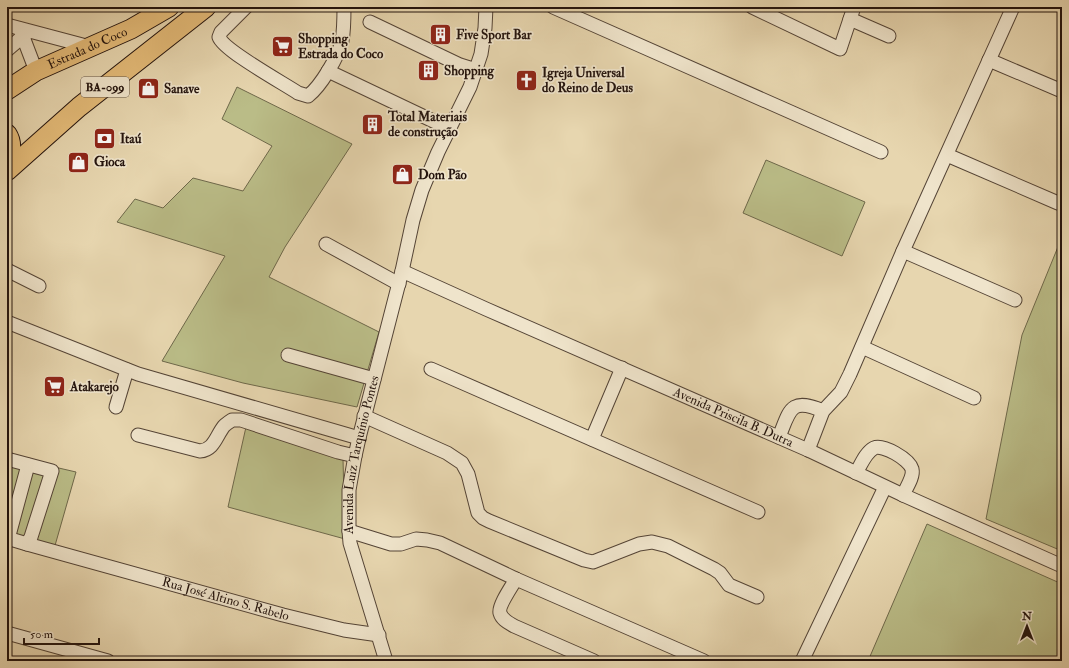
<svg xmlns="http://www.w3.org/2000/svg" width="1069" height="668" font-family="'IM FELL Double Pica',serif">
	<rect width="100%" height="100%" fill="#e7d6af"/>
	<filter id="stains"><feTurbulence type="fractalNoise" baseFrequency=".005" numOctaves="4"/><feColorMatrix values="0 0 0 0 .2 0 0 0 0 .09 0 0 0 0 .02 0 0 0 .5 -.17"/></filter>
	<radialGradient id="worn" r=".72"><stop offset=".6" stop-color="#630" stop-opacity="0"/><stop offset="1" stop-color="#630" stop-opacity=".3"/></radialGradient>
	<!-- green -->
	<g fill="#babc87" stroke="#6e684a">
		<polygon points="237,87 352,144 285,247 269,277 379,332 357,407 243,383 162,361 225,256 117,222 135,199 163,208 193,178 243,191 272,146 222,119"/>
		<polygon points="766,160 865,202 842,256 743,213"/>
		<polygon points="1062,237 1062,551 986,519 1022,335"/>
		<polygon points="246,427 343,459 345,539 228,507"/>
		<polygon points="7,456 76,472 52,556 7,544"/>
		<polygon points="927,524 1062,584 1062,661 868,661"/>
	</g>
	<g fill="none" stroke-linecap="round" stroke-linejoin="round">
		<defs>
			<g id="minor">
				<path d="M246,7L221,32L219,37C223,50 283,83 298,93L308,96C321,86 338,57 342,41C344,30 344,18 344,7"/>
				<polyline points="553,7 881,152"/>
				<polyline points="752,7 840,49 854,7"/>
				<polyline points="850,19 889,36"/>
				<polyline points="370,22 460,65 476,70"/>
				<polyline points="7,25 90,47"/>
				<polyline points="20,29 36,71"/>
				<polyline points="7,50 28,32"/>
				<polyline points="989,60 1062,91"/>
				<polyline points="328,71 450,129"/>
				<polyline points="947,155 1058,203"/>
				<polyline points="326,244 399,284"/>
				<polyline points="903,251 1015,300"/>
				<polyline points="7,270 39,286"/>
				<path id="s1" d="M402,271L486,309L808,450L903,495L1062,566"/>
				<polyline points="7,322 138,374 359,438"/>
				<polyline points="862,347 974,398"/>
				<polyline points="288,355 374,379"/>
				<polyline points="431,369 758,512"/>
				<polyline points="116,407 127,370"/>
				<polyline points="364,416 447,453 462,463 468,474 478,513 483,518 489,521 584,560 593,562 639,544 652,542 668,546 714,569 720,573 729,585 757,597"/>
				<path d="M138,435L200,451C214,450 216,436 224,426C226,424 229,422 232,420H241L338,452L355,456"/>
				<path d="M779,437C790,410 790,397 823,411"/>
				<polyline points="592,439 622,368"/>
				<polyline points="808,450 823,411 841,392 850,374 903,251 1013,7"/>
				<polyline points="7,459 52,471 31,537 27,544 7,538"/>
				<path d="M856,473C861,465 865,453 874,448C883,444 909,459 912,469C914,477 906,488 903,495"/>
				<polyline points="349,531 391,544 401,544 416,539 427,540 440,543 516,579 704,661"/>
				<polyline points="8,539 28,465"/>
				<path id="s2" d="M27,544L283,615L344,630L379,635"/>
				<path d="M516,579C512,586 498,606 500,613C502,620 509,623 514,626L594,661"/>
				<polyline points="7,633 108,661"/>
				<path id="s3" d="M386,661L350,543L349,531V490L355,456L359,438L402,271L413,220L422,190L438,152L470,87L481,54L485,28L486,7"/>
				<polyline points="802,661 885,487"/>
			</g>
			<g id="highway">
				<path id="s4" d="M7,90L36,71L131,29L169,7"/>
				<path d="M7,134C13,143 11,153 7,163"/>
				<polyline points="7,171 79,107 206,7"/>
			</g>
		</defs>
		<!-- minor casing -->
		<use href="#minor" stroke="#544436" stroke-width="15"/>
		<!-- highway casing -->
		<use href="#highway" stroke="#23130d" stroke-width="21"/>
		<!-- minor -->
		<use href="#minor" stroke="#efe4cb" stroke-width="13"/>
		<!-- highway -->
		<use href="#highway" stroke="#e4bb78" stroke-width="19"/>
	</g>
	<!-- icons -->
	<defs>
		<symbol id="building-square" viewBox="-11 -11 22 22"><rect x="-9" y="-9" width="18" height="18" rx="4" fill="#8f2418" stroke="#efe4cb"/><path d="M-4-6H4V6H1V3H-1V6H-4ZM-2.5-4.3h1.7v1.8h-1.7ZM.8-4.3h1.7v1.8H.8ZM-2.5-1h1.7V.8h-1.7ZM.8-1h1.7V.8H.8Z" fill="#fff"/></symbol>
		<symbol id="supermarket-square" viewBox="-11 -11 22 22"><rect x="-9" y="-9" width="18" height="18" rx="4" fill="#8f2418" stroke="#efe4cb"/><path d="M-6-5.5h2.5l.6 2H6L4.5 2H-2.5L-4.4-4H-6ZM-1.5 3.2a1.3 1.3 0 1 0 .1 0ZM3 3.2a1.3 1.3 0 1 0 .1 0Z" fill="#fff"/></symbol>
		<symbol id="church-square" viewBox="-11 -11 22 22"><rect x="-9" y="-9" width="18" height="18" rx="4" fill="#8f2418" stroke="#efe4cb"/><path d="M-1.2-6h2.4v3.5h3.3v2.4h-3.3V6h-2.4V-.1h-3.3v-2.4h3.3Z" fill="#fff"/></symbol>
		<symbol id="shop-square" viewBox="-11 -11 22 22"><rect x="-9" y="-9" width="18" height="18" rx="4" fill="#8f2418" stroke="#efe4cb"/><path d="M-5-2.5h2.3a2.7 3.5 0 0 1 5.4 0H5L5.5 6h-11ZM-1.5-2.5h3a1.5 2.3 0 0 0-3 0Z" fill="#fff"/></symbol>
		<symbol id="bank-square" viewBox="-11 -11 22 22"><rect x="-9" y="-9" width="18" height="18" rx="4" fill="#8f2418" stroke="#efe4cb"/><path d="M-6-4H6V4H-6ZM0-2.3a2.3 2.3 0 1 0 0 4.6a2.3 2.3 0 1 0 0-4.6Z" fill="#fff"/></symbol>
	</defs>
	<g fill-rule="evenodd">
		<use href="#building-square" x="428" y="22" width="25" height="25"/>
		<use href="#supermarket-square" x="270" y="34" width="25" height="25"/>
		<use href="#building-square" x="416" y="58" width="25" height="25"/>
		<use href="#church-square" x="514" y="68" width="25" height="25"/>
		<use href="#shop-square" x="136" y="76" width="25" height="25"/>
		<use href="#building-square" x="360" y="112" width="25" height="25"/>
		<use href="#bank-square" x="92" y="126" width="25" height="25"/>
		<use href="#shop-square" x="66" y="150" width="25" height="25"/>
		<use href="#shop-square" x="390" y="162" width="25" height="25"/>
		<use href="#supermarket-square" x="42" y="374" width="25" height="25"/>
	</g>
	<g text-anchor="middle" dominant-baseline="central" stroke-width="3.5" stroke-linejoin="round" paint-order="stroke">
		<!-- shield labels -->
		<rect fill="#efe4cb" stroke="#605246" stroke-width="1" x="81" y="77" width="48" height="20" rx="3"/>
		<g font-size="12" font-weight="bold" fill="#23130d">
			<text x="105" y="87">BA-099</text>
		</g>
		<!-- poi labels -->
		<g font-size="13" font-weight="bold" fill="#23130d" stroke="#efe4cb" text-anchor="start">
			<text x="456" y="35">Five Sport Bar</text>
			<text x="298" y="39">Shopping<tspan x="298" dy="15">Estrada do Coco</tspan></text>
			<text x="444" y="71">Shopping</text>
			<text x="542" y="73">Igreja Universal<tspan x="542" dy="15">do Reino de Deus</tspan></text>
			<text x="164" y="89">Sanave</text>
			<text x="388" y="117">Total Materiais<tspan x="388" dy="15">de construção</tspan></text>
			<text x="120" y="139">Itaú</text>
			<text x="94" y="162">Gioca</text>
			<text x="418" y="175">Dom Pão</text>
			<text x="70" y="387">Atakarejo</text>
		</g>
		<!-- street labels -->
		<g font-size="13" fill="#23130d" stroke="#efe4cb">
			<text stroke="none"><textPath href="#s4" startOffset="91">Estrada do Coco</textPath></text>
			<text stroke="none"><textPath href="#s1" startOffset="362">Avenida Priscila B. Dutra</textPath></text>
			<text stroke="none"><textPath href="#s3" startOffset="213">Avenida Luiz Tarquínio Pontes</textPath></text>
			<text stroke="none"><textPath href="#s2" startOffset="206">Rua José Altino S. Rabelo</textPath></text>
		</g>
	</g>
	<!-- margin -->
	<rect width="1069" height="668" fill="none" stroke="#e7d6af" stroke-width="24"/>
	<rect x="8" y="8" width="1053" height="652" fill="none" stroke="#23130d" stroke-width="2"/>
	<rect x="12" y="12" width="1045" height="644" fill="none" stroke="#23130d"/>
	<!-- north arrow -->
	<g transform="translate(1027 626)" stroke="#efe4cb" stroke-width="3" paint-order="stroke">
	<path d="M0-3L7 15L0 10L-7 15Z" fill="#23130d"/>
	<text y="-6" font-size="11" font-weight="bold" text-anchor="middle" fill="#23130d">N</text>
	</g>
	<!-- scale -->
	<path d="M24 638v6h75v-6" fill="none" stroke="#23130d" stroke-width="2"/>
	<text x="30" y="638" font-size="12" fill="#23130d" stroke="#efe4cb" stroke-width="3" paint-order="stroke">50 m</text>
	<rect width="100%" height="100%" filter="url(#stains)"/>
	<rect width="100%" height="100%" fill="url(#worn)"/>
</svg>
